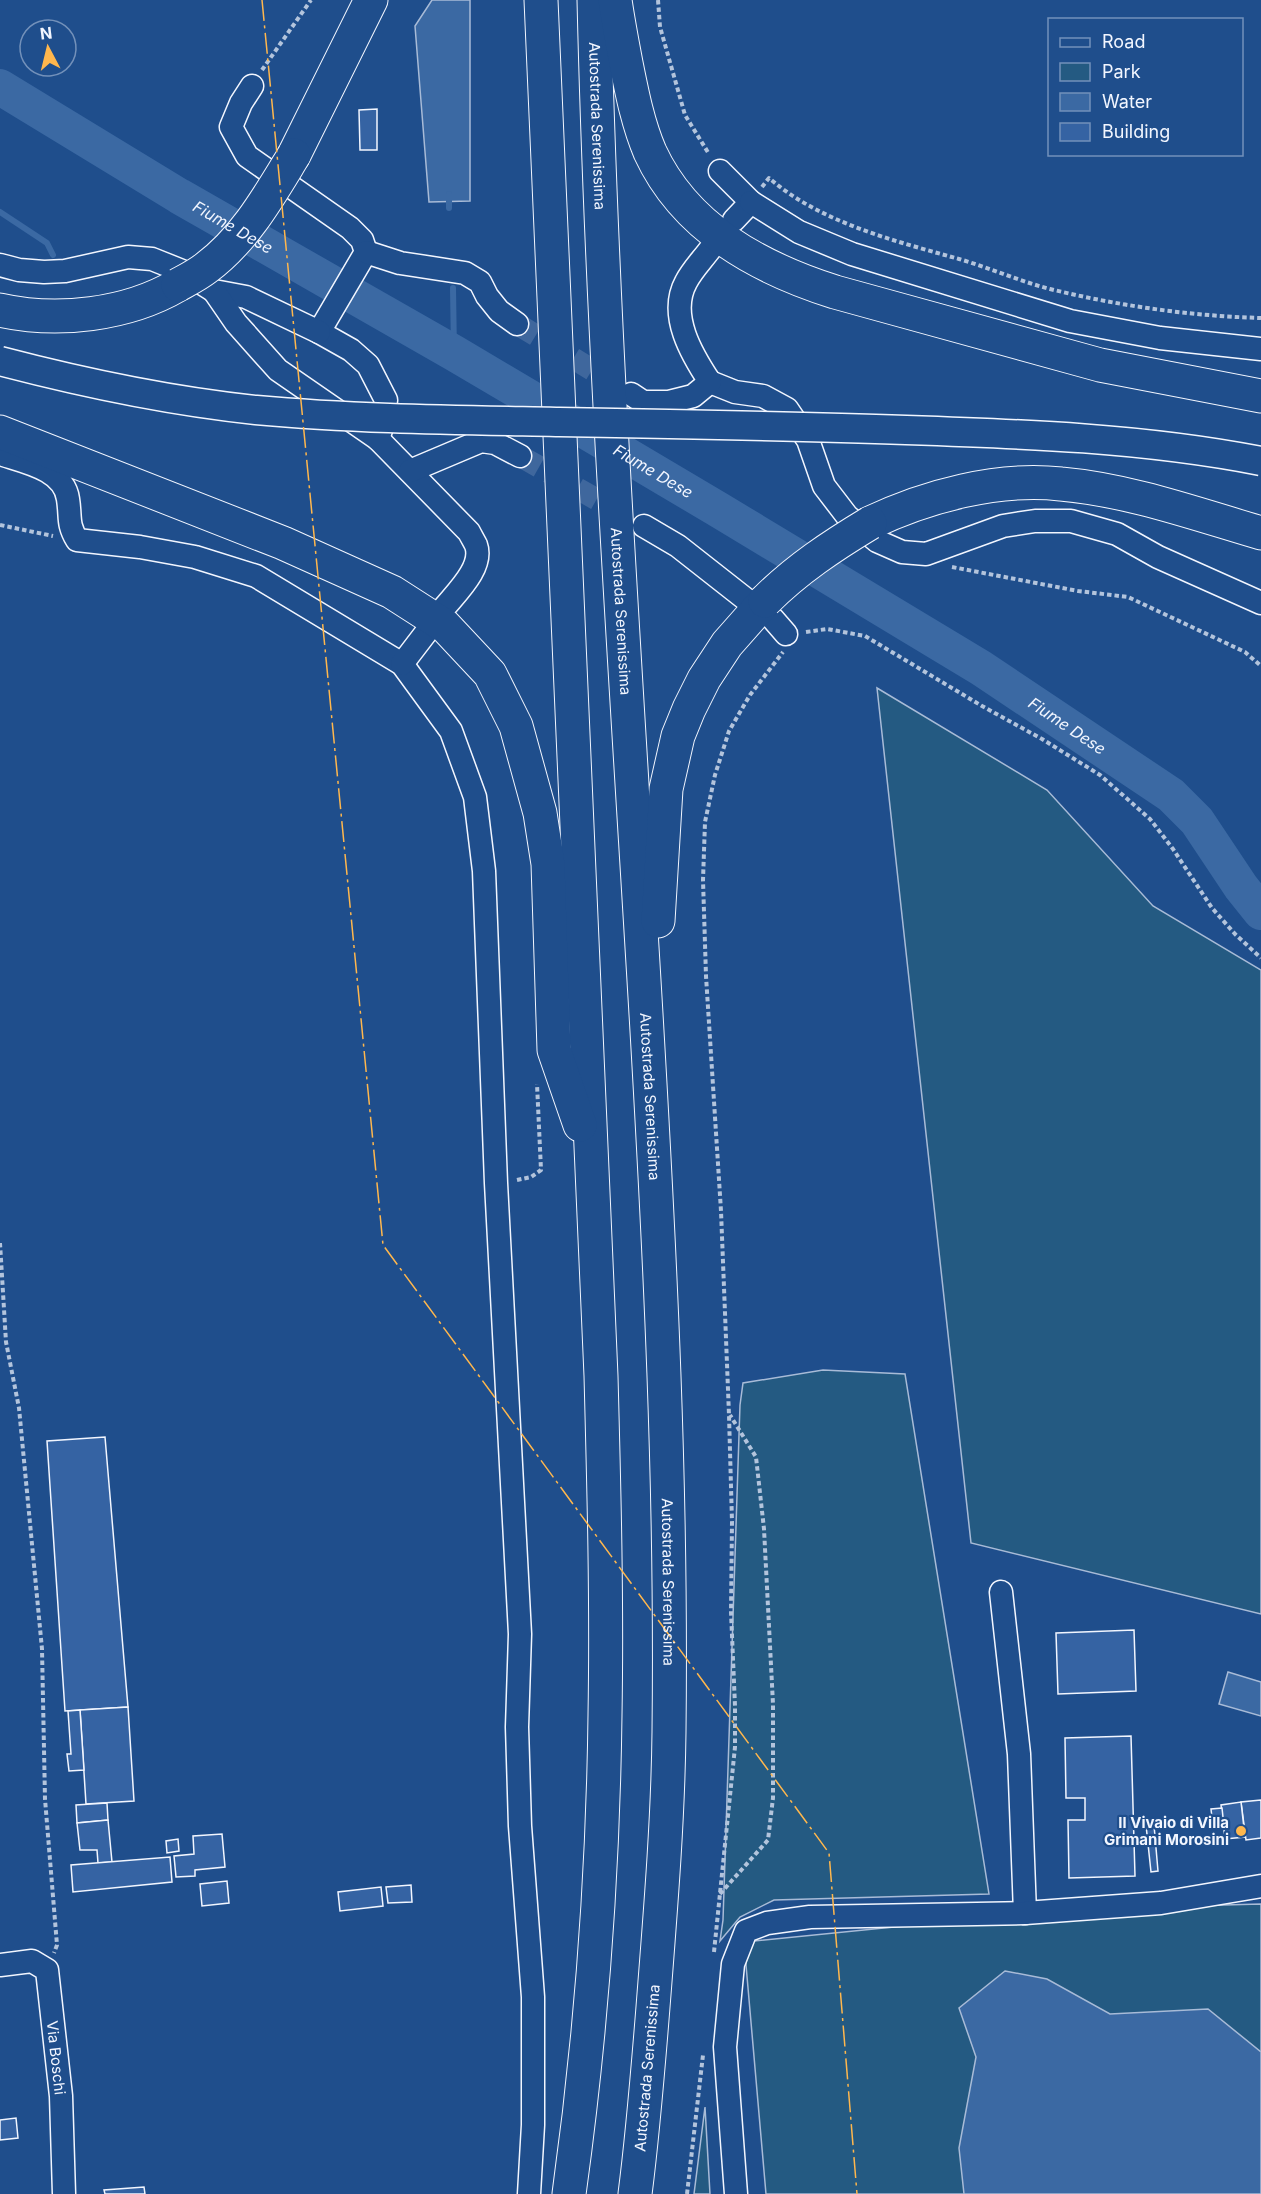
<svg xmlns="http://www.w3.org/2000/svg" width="1261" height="2194" font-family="Inter,sans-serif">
	<rect width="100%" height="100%" fill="#1f4e8c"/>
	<!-- green -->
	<g fill="#245a82" stroke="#a8bbd7" stroke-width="1.5">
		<polygon points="877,688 1047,790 1153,906 1261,970 1261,1614 971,1543"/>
		<polygon points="823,1370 905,1374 989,1894 774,1900 740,1917 720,1941 723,1920 740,1405 743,1383"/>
		<polygon points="1261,1904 1261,2194 766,2194 744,1942 1073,1909"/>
		<polygon points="705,2107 710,2194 694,2194"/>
	</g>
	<!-- water -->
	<g fill="#3b69a3" stroke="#a8bbd7" stroke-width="1.5">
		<polygon points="432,0 470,0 470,201 429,202 415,26"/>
		<polygon points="1228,1672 1261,1682 1261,1716 1219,1704"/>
		<polygon points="1005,1971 1047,1979 1110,2014 1208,2009 1261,2052 1261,2194 964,2194 959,2148 976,2057 959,2008"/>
	</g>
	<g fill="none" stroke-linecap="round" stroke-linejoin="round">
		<!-- stream -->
		<g stroke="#3b69a3" stroke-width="6">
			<polyline points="449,194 449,208"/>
			<polyline points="0,212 47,243 53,255"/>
			<polyline points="453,288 454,353"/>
		</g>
		<!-- river -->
		<path stroke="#3b69a3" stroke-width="36" id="s1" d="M0,87L179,196L454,353L719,510L981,668L1171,795L1197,821L1241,887L1261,912"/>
	</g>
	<!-- building -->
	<g fill="#3563a3" stroke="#f2f6ff" stroke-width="1.5">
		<polygon points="377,109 377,150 360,150 359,110"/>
		<polygon points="105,1437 128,1707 65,1711 47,1441"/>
		<polygon points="1134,1630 1136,1691 1058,1694 1056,1633"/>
		<polygon points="128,1707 134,1801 86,1804 80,1710"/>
		<polygon points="80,1710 84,1770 69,1771 67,1754 71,1754 68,1711"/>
		<polygon points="1131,1736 1135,1876 1069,1878 1068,1820 1085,1820 1085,1798 1066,1798 1065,1738"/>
		<polygon points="1261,1800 1261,1838 1246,1840 1241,1802"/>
		<polygon points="1241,1802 1245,1837 1225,1839 1221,1805"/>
		<polygon points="107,1803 108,1820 77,1823 76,1805"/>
		<polygon points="1222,1808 1224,1826 1213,1827 1211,1809"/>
		<polygon points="108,1820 112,1862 98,1863 97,1850 80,1850 77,1823"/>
		<polygon points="1146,1825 1154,1825 1158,1871 1151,1872"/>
		<polygon points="222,1834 225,1867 195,1870 195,1876 176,1877 174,1856 194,1854 193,1836"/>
		<polygon points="178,1839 179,1851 167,1853 166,1841"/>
		<polygon points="170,1857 172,1882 73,1892 71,1865"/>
		<polygon points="227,1881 229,1903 202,1906 200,1884"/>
		<polygon points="411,1885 412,1902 388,1903 386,1887"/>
		<polygon points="381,1887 383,1906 340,1911 338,1892"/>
		<polygon points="16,2118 18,2138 0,2140 0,2120"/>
		<polygon points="144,2187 145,2194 105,2194 104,2190"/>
	</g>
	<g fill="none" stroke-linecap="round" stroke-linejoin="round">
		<!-- minor-tunnel -->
		<g stroke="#3f679d" stroke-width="22" stroke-dasharray="22 11" stroke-linecap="butt">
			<polyline points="517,324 617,385"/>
			<polyline points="520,456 626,516"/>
		</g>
		<defs>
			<g id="minor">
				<polyline points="252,86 241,103 231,127 247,156 350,228 362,240 366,252 319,332 351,350 368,365 386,400 383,424 378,439"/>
				<polyline points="720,171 751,202 734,220"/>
				<polyline points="751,202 799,232 852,254 1070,321 1160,338 1261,349"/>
				<polyline points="366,252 400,263 465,273 480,282 487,296 499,311 517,324"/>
				<polyline points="0,265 19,270 44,272 65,271 128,257 152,259 182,271 214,291 246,297 319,332"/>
				<path d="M214,291L236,323L278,370L378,439L469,532C471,536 474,541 476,545C484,567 456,593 444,608"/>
				<polyline points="710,382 735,392 763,396 787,409 808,440 824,486 847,516 877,541 902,552 926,554 1003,526 1035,521 1071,521 1117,534 1158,557 1261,603"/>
				<path d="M631,394L643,402H669L693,396L710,382C692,355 668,315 686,282C692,270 703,259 711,248"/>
				<path d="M0,454C24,462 64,469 68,499C71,518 67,523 77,540L140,547L195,557L256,576L402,664L451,731L475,797L484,871L496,1183L520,1634L517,1727L520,1826L533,1997V2125L529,2194"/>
				<polyline points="410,471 481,441 495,443 520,456"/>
				<polyline points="644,526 678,546 748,601"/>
				<polyline points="773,619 786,634"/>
				<polyline points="402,664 428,630"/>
				<polyline points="1001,1592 1019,1754 1025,1913"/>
				<path id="s2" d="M0,1965L32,1961L47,1970L61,2096L64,2194"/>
				<polyline points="736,2194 725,2047 733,1964 746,1931 767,1923 810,1917 1025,1913 1161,1903 1261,1886"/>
			</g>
			<g id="highway">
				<path d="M541,0L601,1376C604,1489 607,1602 605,1715C603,1875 591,2036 569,2194"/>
				<path id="s3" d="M594,0C602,339 626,676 646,1014C660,1253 672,1492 669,1732C668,1822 660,1917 653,2007C648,2070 643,2132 635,2194"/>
				<path d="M615,0C618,21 622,42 626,63C632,93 638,124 650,152C685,228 759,268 835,292L1100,365L1261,396"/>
				<polyline points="294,155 371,0"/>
				<path d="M0,310C57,323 127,315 178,285"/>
				<polyline points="0,432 283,543 392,592 445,626 490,674 516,726 540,813 548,864 554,1050 580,1125"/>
				<path d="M870,523C927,496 998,477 1061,484C1129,490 1196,514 1261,533"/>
				<polyline points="658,921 666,789 678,736 689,709 704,679 727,644 765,601"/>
			</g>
		</defs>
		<!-- minor casing -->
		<use href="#minor" stroke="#f2f6ff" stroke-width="25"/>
		<!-- highway casing -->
		<use href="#highway" stroke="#f2f6ff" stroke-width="35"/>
		<!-- path -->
		<g stroke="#b3c4dc" stroke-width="4" stroke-dasharray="4.5 3" stroke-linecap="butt">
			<polyline points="658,0 660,27 685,115 709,154"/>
			<polyline points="262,70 311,0"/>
			<path d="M762,187L769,178C821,223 895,241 959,259C990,268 1019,281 1050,289C1119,306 1191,316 1261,318"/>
			<polyline points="0,525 53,536"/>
			<polyline points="952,567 1078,591 1128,597 1245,652 1261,666"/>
			<polyline points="806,632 827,629 865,636 982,706 1042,739 1100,775 1150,819 1173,849 1212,908 1235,934 1261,958"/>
			<polyline points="517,1180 531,1177 541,1170 537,1084"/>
			<polyline points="0,1243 6,1342 19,1408 42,1649 45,1799 57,1945 54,1953"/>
			<polyline points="720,1894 768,1840 773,1798 773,1704 764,1529 756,1457 730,1415"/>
			<polyline points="714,1952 735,1747 735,1706 731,1612 732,1522 729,1415 721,1211 706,976 703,880 705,822 715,775 729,731 750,695 783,652"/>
			<polyline points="687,2194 703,2055"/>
		</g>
		<!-- minor -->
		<use href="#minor" stroke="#1f4e8c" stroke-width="22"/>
		<!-- highway -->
		<use href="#highway" stroke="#1f4e8c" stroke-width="33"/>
		<defs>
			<path id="major-bridge" d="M0,361C84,383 170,401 256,410C356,419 456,420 556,422C672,424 789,426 906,430C1025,434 1143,438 1261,461"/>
			<g id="highway-bridge">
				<path d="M178,285C187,280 197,275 206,268C245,239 269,196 294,155"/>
				<path d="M765,601C797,569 832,546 870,523"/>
			</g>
		</defs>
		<!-- major-bridge casing -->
		<use href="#major-bridge" stroke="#f2f6ff" stroke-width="31" stroke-linecap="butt"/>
		<!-- highway-bridge casing -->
		<use href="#highway-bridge" stroke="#f2f6ff" stroke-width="35" stroke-linecap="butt"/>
		<!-- major-bridge -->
		<use href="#major-bridge" stroke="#1f4e8c" stroke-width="28"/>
		<!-- highway-bridge -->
		<use href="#highway-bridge" stroke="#1f4e8c" stroke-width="33"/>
		<!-- power -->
		<polyline stroke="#ffb74d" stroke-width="1.5" stroke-dasharray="21 4.5 3 4.5" stroke-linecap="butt" points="262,0 383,1245 829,1853 857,2194"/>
	</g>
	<!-- markers -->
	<circle fill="#ffb74d" stroke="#1f4e8c" stroke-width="2" cx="1241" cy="1831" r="6"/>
	<g text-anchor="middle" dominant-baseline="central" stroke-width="4.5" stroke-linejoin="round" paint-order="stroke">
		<!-- street labels -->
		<g font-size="15" fill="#f2f6ff" stroke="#1f4e8c">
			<text stroke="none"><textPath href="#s3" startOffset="126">Autostrada Serenissima</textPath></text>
			<text stroke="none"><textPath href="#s3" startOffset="612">Autostrada Serenissima</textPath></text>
			<text stroke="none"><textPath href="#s3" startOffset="1098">Autostrada Serenissima</textPath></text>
			<text stroke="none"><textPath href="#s3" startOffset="1584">Autostrada Serenissima</textPath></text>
			<text stroke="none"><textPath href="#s2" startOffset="138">Via Boschi</textPath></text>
			<text transform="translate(647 2068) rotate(-85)">Autostrada Serenissima</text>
		</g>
		<!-- poi labels -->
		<g font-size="15" font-weight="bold" fill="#f2f6ff" stroke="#1f4e8c" text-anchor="end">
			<text x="1229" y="1822">Il Vivaio di Villa<tspan x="1229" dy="17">Grimani Morosini</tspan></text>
		</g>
		<!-- water labels -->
		<g font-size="16" font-style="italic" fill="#f2f6ff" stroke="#1f4e8c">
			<text stroke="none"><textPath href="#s1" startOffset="272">Fiume Dese</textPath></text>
			<text stroke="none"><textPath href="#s1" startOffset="758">Fiume Dese</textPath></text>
			<text stroke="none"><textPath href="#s1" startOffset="1244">Fiume Dese</textPath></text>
		</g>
	</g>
	<!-- legend -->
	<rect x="1048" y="18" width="195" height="138" fill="#1f4e8c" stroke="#7391ba" stroke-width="1.5"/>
	<rect x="1060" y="38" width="30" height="9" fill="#1f4e8c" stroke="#7391ba" stroke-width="1.5"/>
	<text x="1102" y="48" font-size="18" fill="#f2f6ff">Road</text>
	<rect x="1060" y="63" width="30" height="18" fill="#245a82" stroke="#7391ba" stroke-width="1.5"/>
	<text x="1102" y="78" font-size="18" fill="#f2f6ff">Park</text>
	<rect x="1060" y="93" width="30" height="18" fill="#3b69a3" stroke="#7391ba" stroke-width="1.5"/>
	<text x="1102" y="108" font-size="18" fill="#f2f6ff">Water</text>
	<rect x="1060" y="123" width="30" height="18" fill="#3563a3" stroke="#7391ba" stroke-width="1.5"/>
	<text x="1102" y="138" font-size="18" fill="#f2f6ff">Building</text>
	<!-- north arrow -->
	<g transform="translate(48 48) rotate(353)"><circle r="28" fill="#1f4e8c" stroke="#7391ba" stroke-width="1.5"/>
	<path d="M0-4.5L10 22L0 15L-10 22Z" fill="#ffb74d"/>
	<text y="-9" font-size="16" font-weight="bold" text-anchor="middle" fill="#f2f6ff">N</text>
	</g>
</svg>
